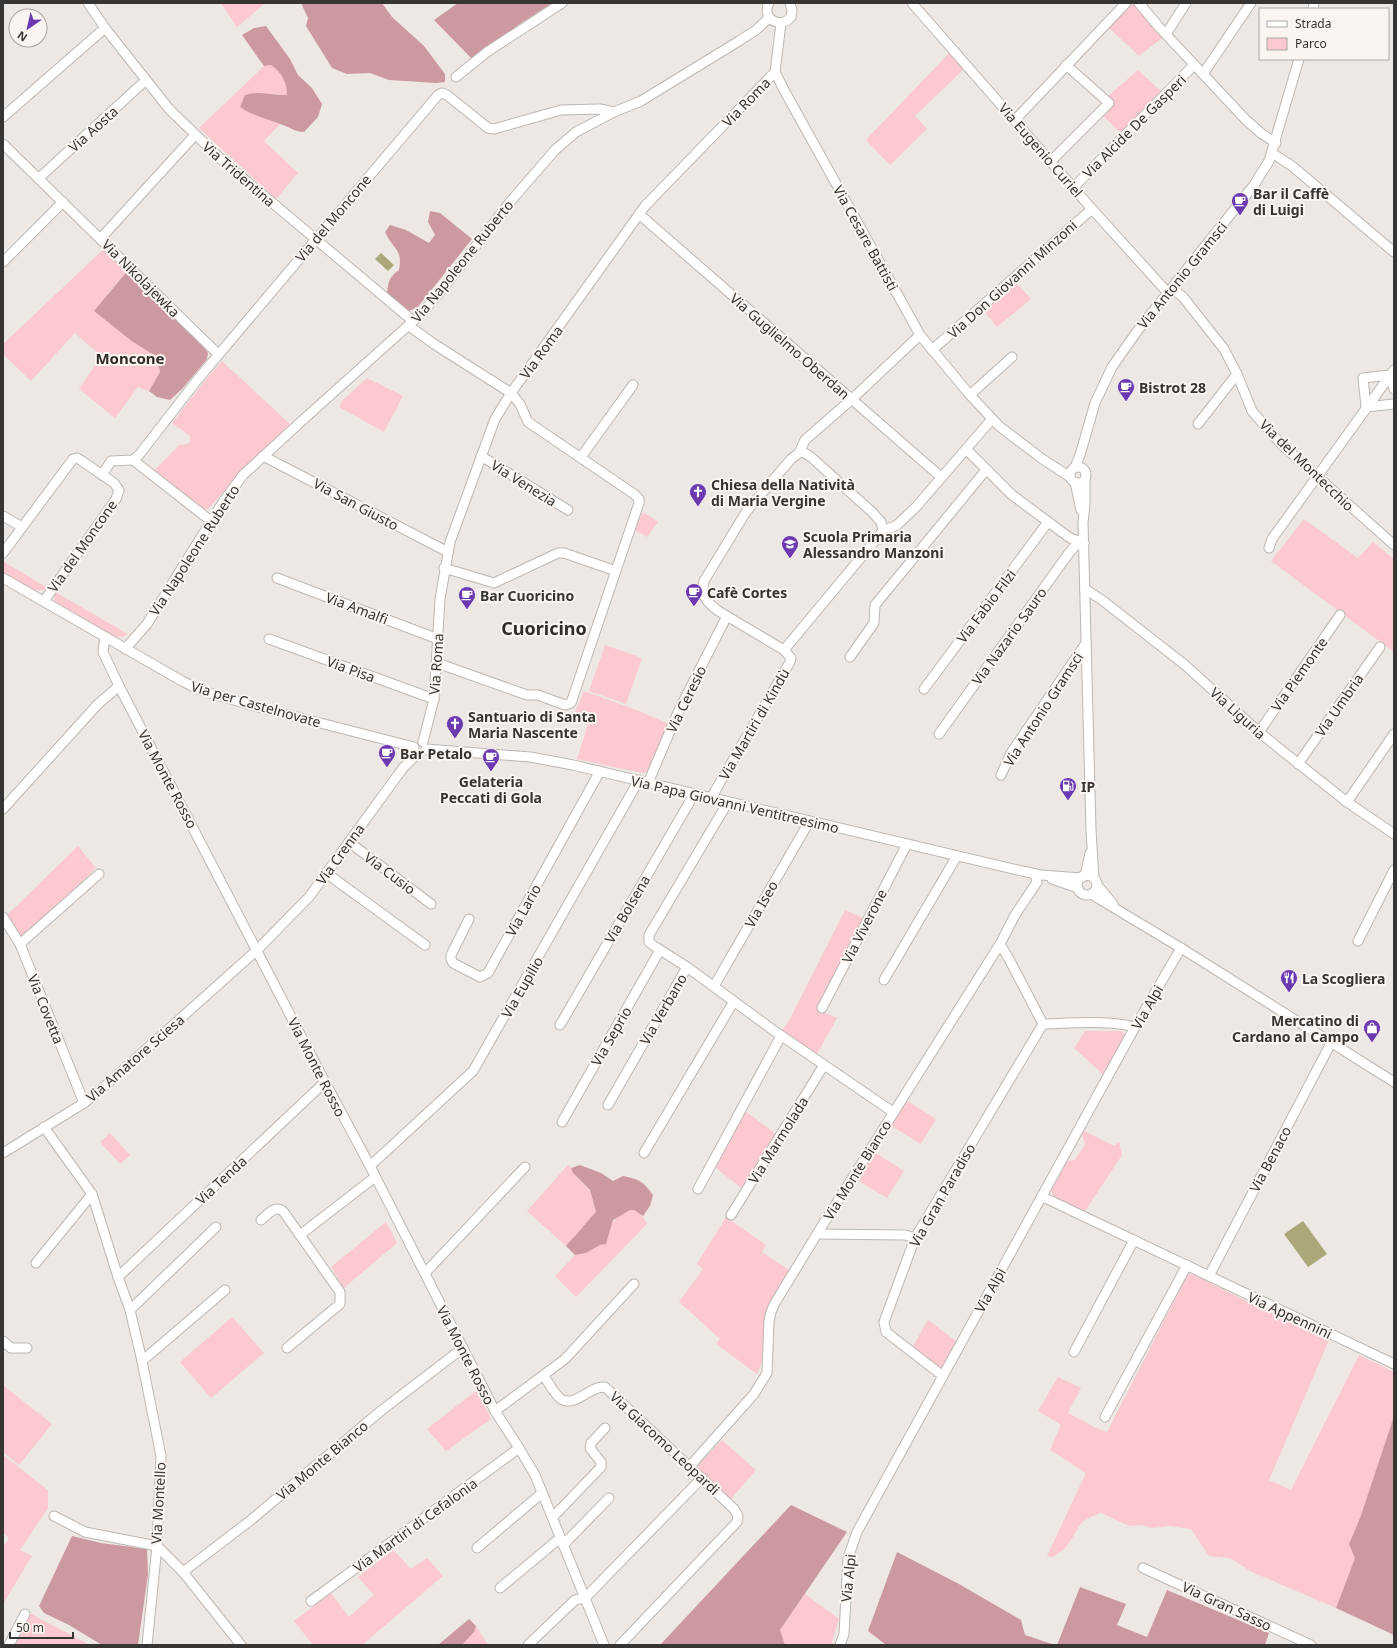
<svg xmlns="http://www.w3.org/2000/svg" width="1397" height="1648" font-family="'Noto Sans',sans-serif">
	<rect width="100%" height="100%" fill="#ede8e4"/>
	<!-- green -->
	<g fill="#fbc9cf">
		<polygon points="221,3 265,3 237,27"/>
		<polygon points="1130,3 1132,3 1162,38 1139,56 1108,27"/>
		<polygon points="949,53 964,69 915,116 927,129 890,165 866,140"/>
		<path d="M271,65C283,73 287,82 288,95C272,95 260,91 245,95L269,120L280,124L264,141L298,173L276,199L199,128L264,66Z"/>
		<polygon points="1138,70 1162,92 1122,134 1102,115 1107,97"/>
		<polygon points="106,247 128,270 108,293 133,342 157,357 160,372 149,391 138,387 115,418 79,389 101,356 75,333 31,381 3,354 3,344"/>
		<polygon points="1014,280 1031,299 997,327 983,310"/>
		<polygon points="222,361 290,424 241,472 208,509 204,509 154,471 179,445 187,444 190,442 190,436 172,423 207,378"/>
		<polygon points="367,378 403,396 384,432 339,407 342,401"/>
		<polygon points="642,513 648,515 658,522 647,537 635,530"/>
		<polygon points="1304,519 1358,558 1373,542 1394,559 1394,652 1271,561"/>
		<path d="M4,562L48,588C35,597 15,579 3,573Z"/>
		<polygon points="55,592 128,634 122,637 114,637 57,604 54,599"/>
		<polygon points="605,645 642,658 626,704 589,691"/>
		<polygon points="584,691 639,711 669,724 647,772 642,773 577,759 590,718 575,712"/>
		<polygon points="78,846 96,868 24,937 20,936 7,915"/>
		<polygon points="845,910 865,919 818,1010 837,1018 817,1054 782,1030 789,1021"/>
		<polygon points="1085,1031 1121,1031 1127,1036 1105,1076 1074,1048"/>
		<polygon points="906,1100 936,1119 921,1144 891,1126"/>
		<polygon points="745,1111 776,1134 742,1189 715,1167"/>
		<path d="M1084,1131L1114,1146L1119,1142L1122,1155L1085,1211C1074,1206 1056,1203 1051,1191L1067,1161L1075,1160L1085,1144L1082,1135Z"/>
		<polygon points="110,1133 130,1155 120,1164 100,1142"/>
		<polygon points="874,1152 904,1171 887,1198 857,1180"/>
		<path d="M568,1165L571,1168L573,1173L590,1191L596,1212C590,1218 586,1223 581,1229C577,1235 570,1240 566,1246L527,1211Z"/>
		<path d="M630,1210C639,1210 643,1217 647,1224L576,1297L555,1276L575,1255C590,1253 599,1246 609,1236C610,1220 617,1217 630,1210Z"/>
		<polygon points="726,1217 766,1245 762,1252 789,1270 765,1312 763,1360 757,1374 716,1344 720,1339 679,1302 703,1269 697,1264"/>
		<polygon points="386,1222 397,1243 344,1288 331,1267"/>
		<path d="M1188,1274L1195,1275L1246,1301L1329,1340L1269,1480L1291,1490L1359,1355L1394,1372V1416L1360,1518L1349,1544L1355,1558L1336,1608L1252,1572L1230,1558L1209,1556L1191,1529L1169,1526L1151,1528L1142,1525L1129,1526L1101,1513C1076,1521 1080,1529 1066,1547C1063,1551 1057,1554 1053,1557L1047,1556L1086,1473L1050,1450L1061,1425L1038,1411L1058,1377L1081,1388L1068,1413L1094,1427L1107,1432Z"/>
		<polygon points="232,1317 264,1353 211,1398 180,1362"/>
		<polygon points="928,1320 956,1341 941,1369 913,1346"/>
		<polygon points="3,1385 52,1424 19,1465 3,1452"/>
		<polygon points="477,1390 491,1419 446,1451 427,1429"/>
		<polygon points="722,1440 756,1470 731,1499 699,1470 698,1466 701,1462"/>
		<polygon points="3,1455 48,1490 48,1508 20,1550 32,1556 3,1604 3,1547 9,1538 3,1533"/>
		<polygon points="393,1550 411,1569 427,1558 443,1576 362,1645 313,1645 294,1621 331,1593 349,1617 374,1595 358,1577"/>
		<polygon points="805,1594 839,1619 831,1645 785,1645 780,1630"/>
		<polygon points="29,1613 90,1645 12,1645"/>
		<polygon points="476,1626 488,1645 462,1645 474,1632"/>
	</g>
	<!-- forest -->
	<g fill="#cd99a0">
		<polygon points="301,3 382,3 392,17 424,46 445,74 445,82 436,83 389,80 370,73 347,74 332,68 306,26 308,18"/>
		<polygon points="458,3 552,3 518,25 472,59 434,20"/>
		<path d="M266,26L290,59L298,75L312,88L322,104L318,117L304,132C296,132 291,128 283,125C268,119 253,116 240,107L245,95C262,90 271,96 287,95C287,82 282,73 271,65L264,66L242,35L254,28Z"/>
		<path d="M430,211L440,213L472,239L417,308L408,311L387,294C388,282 389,277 399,270C403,248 393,250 385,232L390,225L406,230L429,243L435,235L428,222Z"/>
		<polygon points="128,270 200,342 208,353 207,359 182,389 170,400 157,397 149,391 160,372 157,357 133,342 94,311"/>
		<path d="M580,1165L601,1173L613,1181L623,1176C639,1179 644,1182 653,1195L650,1206L643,1216L634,1210H630L613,1220L606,1244L600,1245L586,1253L575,1255L566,1246C570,1240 577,1235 581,1229C586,1223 590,1218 596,1212L590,1190L573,1173L571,1168Z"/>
		<polygon points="1394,1416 1394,1635 1336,1608 1355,1558 1349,1544 1360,1518"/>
		<polygon points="791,1505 847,1532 780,1630 785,1645 660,1645"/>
		<polygon points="72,1536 101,1543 147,1549 148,1574 138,1645 102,1645 69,1625 44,1613 39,1606"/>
		<polygon points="897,1552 959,1584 1021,1620 1025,1635 1055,1645 886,1645 868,1631"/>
		<polygon points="1080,1587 1126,1604 1117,1625 1147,1637 1167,1590 1269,1633 1265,1645 1057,1645"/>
		<polygon points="469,1619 476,1626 474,1632 462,1645 438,1645"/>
	</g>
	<!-- water -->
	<g fill="#aba778">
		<polygon points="381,253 394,265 388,271 375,259"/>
		<polygon points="1303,1221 1327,1254 1308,1267 1284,1234"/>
	</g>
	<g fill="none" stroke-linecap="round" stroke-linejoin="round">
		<defs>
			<g id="minor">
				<polyline points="88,3 105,28 169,109 225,163 413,321"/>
				<path d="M769,3C761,18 780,30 791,17L792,10L790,3"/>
				<polyline points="912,3 1092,209 1168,293"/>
				<polyline points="1139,3 1159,27 1246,120 1262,134 1276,143"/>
				<polyline points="1313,9 1314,3"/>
				<polyline points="1166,34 1186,3"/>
				<polyline points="775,72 784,90 920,335 970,395 999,426 1041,458 1070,477"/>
				<polyline points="1203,74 1251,3"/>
				<polyline points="456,77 487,52 562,3"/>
				<polyline points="3,117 105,28"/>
				<polyline points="1015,120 1126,3"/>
				<polyline points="3,144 218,354"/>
				<polyline points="1272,153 1292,166 1394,252"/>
				<polyline points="1051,161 1109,103 1066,65"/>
				<polyline points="39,178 146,80"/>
				<polyline points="1074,187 1194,65"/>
				<polyline points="639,214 941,477"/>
				<polyline points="101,238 195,135"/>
				<polyline points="3,262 63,202"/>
				<polyline points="1172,288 1183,297 1224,349 1237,374 1252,411 1281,444 1394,545"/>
				<polyline points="409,326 434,344 511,393 520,404 528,422 634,494 639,499 639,503 571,703 565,705 538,695 527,695 437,663"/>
				<path d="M920,335L852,399L805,440L799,453L791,459L746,512L704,581C700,596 708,604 720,612L784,650L878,537L883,531L897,525L916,507L992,419"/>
				<polyline points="932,350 1092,209"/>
				<polyline points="1394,389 1390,375 1363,378 1366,407 1394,404"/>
				<polyline points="970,395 1012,357"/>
				<polyline points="1198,424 1237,374"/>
				<polyline points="966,449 1012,495 1070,538 1084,543"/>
				<polyline points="799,453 803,452 811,457 872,512 881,522 883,531"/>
				<polyline points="263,456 448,552"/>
				<polyline points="481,456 568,510"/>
				<polyline points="581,457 633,385"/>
				<polyline points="133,460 211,521"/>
				<polyline points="1075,467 1080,455 1095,403 1112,367 1138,330 1254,185 1269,161 1299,59"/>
				<circle cx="1078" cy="475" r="8"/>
				<polyline points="102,475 111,461 133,460 139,455 198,379 438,95 442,93 447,95 488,128 494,129 561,110 600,109 614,112"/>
				<polyline points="1085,479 1085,504 1083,523 1091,830 1094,879"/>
				<polyline points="1075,482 1081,510"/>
				<polyline points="3,516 22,527"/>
				<polyline points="1269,548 1272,539 1394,370"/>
				<polyline points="3,553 73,459 77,458 82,461 114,483 119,490 116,499 44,601"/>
				<polyline points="444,568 494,583 558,553 564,553 616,571"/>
				<polyline points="3,578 182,681 200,690 254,706 414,747"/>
				<polyline points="277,578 438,639"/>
				<polyline points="1085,589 1102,600 1185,665 1259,732 1285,753 1347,802 1394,834"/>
				<polyline points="105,637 103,652 119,686 325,1082 370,1166 495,1411 519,1448 535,1475 604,1645"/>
				<polyline points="269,639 434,699"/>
				<polyline points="125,649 147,624 223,502 243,475 305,418 420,315 441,291 510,202 555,150 576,132 614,112 641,101 739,41 756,30 769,18"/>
				<polyline points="850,657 874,623 875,605 986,470"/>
				<polyline points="924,689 1048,522"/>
				<polyline points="1259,732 1340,615"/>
				<polyline points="939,734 1069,553 1075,546 1084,543"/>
				<polyline points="423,742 434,699 440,599 450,542 495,419 511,393 645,206 775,72 781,23"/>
				<polyline points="426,749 530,757 573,765 1022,871 1041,875 1081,878"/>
				<polyline points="1298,764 1380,647"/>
				<polyline points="1001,775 1011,753 1086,643"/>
				<polyline points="648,783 679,710 727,616"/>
				<polyline points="711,798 790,662 791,658 784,650"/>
				<polyline points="1347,802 1394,734"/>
				<polyline points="3,809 98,704 119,686"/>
				<polyline points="349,842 431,904"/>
				<polyline points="326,873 425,945"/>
				<circle cx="1087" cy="885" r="10"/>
				<polyline points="1085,876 1090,853"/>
				<polyline points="1052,879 1078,888"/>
				<polyline points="1097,885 1113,904"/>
				<polyline points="1091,894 1181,948 1394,1082"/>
				<polyline points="3,917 20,944 84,1103"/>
				<polyline points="469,919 451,955 451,959 453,963 480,977 488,973 600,771"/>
				<polyline points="1358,941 1394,870"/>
				<polyline points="20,944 99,874"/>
				<path d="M1000,944L1009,959L1043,1024C1073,1023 1106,1020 1135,1027"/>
				<polyline points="687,967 773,1030 893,1112"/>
				<polyline points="884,980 957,856"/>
				<polyline points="714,986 809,822"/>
				<polyline points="822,1008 907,844"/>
				<polyline points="560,1025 689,803 693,794"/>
				<polyline points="608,1105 687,967 654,946 649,942 649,935 728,802"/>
				<polyline points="562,1122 660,950"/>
				<polyline points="44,1127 92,1194 118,1277 130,1310 142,1361 161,1456 157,1546 147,1645"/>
				<polyline points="3,1153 84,1103 105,1086 257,950 309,897 403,768 417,754"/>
				<polyline points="644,1153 734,1001"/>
				<polyline points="370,1166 473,1071 639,780"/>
				<polyline points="698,1189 781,1036"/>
				<polyline points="1043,1197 1394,1364"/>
				<polyline points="731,1215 824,1065"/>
				<path d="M261,1220C268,1214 275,1205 283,1211L340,1292V1304L287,1348"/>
				<polyline points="817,1234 905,1235 915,1238"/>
				<polyline points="300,1235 375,1177"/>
				<polyline points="36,1263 92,1194"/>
				<polyline points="425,1273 525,1167"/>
				<polyline points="1209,1276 1331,1043"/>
				<polyline points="118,1277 325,1082"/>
				<polyline points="130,1310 216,1227"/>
				<polyline points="3,1341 11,1348 27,1348"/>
				<polyline points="1074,1352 1134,1240"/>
				<polyline points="142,1361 225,1290"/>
				<path d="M544,1376C549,1383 554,1394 561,1399C575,1408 591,1385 605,1387L734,1509L738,1516L737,1522L620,1645"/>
				<polyline points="943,1376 886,1332 884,1322 915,1238 1043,1024"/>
				<polyline points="495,1411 565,1359 634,1284"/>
				<polyline points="1105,1417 1187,1265"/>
				<polyline points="690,1466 754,1394 767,1373 769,1321 771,1312 775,1303 817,1234 1000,944 1015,915 1037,882 1035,874"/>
				<polyline points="54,1516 85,1532 157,1546 183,1572 241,1645"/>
				<polyline points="553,1517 601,1467 601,1462 590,1448 591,1443 605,1428"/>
				<polyline points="563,1545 609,1498"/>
				<polyline points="477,1548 542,1493"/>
				<polyline points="1143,1568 1311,1645"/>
				<polyline points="183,1572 251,1520 382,1410 463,1348"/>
				<polyline points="500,1588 560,1538"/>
				<polyline points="311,1601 519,1448"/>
				<polyline points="9,1645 25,1614"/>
				<polyline points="528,1645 575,1600 585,1598 702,1478"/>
				<polyline points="840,1645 844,1634 848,1558 857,1532 1135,1027 1181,948"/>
			</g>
		</defs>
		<!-- minor casing -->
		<use href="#minor" stroke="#bcb7b3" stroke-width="11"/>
		<!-- minor -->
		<use href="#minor" stroke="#fff" stroke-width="9"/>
	</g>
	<!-- icons -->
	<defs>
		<symbol id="cafe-pin" viewBox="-11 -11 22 30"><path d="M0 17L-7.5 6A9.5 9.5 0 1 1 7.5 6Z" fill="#6b39b0" stroke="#fbf5f1"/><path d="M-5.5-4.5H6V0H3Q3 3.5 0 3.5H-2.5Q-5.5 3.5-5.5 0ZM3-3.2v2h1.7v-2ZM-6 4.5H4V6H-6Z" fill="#fff"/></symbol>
		<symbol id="church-pin" viewBox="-11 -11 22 30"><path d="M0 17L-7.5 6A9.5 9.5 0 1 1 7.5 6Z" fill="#6b39b0" stroke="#fbf5f1"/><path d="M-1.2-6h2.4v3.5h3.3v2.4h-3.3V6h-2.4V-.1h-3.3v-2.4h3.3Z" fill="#fff"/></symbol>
		<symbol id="school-pin" viewBox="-11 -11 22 30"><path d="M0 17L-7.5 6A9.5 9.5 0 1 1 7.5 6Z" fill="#6b39b0" stroke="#fbf5f1"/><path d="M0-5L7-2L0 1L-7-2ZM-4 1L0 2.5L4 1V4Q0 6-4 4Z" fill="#fff"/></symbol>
		<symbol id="fuel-pin" viewBox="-11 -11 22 30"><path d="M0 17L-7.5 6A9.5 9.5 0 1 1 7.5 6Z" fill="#6b39b0" stroke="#fbf5f1"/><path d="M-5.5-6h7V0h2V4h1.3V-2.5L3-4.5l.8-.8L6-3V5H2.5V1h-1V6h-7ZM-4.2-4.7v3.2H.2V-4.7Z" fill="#fff"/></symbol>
		<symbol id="restaurant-pin" viewBox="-11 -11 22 30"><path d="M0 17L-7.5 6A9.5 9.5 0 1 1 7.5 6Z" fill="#6b39b0" stroke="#fbf5f1"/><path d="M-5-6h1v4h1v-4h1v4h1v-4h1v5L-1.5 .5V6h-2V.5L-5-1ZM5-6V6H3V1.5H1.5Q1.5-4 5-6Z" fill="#fff"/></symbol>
		<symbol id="shop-pin" viewBox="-11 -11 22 30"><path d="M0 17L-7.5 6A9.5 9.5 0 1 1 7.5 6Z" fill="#6b39b0" stroke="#fbf5f1"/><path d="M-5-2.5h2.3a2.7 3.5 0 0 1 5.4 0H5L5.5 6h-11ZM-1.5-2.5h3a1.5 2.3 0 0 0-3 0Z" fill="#fff"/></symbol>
	</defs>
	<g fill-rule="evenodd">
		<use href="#cafe-pin" x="1230" y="191" width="20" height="27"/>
		<use href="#cafe-pin" x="1116" y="377" width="20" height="27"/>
		<use href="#church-pin" x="688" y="482" width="20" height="27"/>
		<use href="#school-pin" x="780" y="534" width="20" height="27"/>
		<use href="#cafe-pin" x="684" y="582" width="20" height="27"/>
		<use href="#cafe-pin" x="457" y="585" width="20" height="27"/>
		<use href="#church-pin" x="445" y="714" width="20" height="27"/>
		<use href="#cafe-pin" x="377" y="743" width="20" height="27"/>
		<use href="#cafe-pin" x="481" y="747" width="20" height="27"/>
		<use href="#fuel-pin" x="1058" y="776" width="20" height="27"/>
		<use href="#restaurant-pin" x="1279" y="968" width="20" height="27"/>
		<use href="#shop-pin" x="1362" y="1018" width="20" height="27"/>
	</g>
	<g text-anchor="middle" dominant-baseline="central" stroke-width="4" stroke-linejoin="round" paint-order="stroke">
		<!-- street labels -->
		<g font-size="14" fill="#373533" stroke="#fbf5f1">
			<text transform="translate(746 102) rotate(-46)">Via Roma</text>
			<text transform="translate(1134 126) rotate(-45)">Via Alcide De Gasperi</text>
			<text transform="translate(93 129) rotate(-42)">Via Aosta</text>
			<text transform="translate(1041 150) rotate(49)">Via Eugenio Curiel</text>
			<text transform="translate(239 174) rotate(41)">Via Tridentina</text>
			<text transform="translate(333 218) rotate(-50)">Via del Moncone</text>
			<text transform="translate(866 238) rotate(61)">Via Cesare Battisti</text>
			<text transform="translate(462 261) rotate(-51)">Via Napoleone Ruberto</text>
			<text transform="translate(1182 275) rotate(-51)">Via Antonio Gramsci</text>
			<text transform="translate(141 278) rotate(45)">Via Nikolajewka</text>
			<text transform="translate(1012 279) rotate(-42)">Via Don Giovanni Minzoni</text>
			<text transform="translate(790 346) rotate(41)">Via Guglielmo Oberdan</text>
			<text transform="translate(541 352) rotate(-54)">Via Roma</text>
			<text transform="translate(1307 465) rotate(44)">Via del Montecchio</text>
			<text transform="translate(524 483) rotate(32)">Via Venezia</text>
			<text transform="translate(356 504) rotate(28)">Via San Giusto</text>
			<text transform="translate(82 546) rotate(-55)">Via del Moncone</text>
			<text transform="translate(194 550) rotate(-57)">Via Napoleone Ruberto</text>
			<text transform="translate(986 606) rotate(-53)">Via Fabio Filzi</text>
			<text transform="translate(357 608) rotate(21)">Via Amalfi</text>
			<text transform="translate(1009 636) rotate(-54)">Via Nazario Sauro</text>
			<text transform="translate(436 664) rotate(-86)">Via Roma</text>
			<text transform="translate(351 669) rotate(20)">Via Pisa</text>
			<text transform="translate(1299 674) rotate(-55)">Via Piemonte</text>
			<text transform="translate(686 699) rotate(-64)">Via Ceresio</text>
			<text transform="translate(256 704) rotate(16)">Via per Castelnovate</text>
			<text transform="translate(1339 705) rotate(-55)">Via Umbria</text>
			<text transform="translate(1043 709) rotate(-57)">Via Antonio Gramsci</text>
			<text transform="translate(1238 713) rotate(42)">Via Liguria</text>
			<text transform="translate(754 724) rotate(-60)">Via Martiri di Kindù</text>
			<text transform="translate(168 779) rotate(62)">Via Monte Rosso</text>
			<text transform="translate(735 804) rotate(13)">Via Papa Giovanni Ventitreesimo</text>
			<text transform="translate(340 854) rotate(-54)">Via Crenna</text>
			<text transform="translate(390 873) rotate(37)">Via Cusio</text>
			<text transform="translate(761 904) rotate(-60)">Via Iseo</text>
			<text transform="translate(627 909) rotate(-60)">Via Bolsena</text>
			<text transform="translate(523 910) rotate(-61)">Via Lario</text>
			<text transform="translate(864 926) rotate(-63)">Via Viverone</text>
			<text transform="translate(522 987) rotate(-60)">Via Eupilio</text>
			<text transform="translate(1147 1007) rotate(-60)">Via Alpi</text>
			<text transform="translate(46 1009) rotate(68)">Via Covetta</text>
			<text transform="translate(663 1009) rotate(-60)">Via Verbano</text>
			<text transform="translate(611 1036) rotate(-60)">Via Seprio</text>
			<text transform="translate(135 1058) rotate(-41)">Via Amatore Sciesa</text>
			<text transform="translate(317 1067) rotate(63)">Via Monte Rosso</text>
			<text transform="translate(778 1140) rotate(-58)">Via Marmolada</text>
			<text transform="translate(1270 1159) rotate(-62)">Via Benaco</text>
			<text transform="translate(857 1170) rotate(-58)">Via Monte Bianco</text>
			<text transform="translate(221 1180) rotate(-43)">Via Tenda</text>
			<text transform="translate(942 1195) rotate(-60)">Via Gran Paradiso</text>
			<text transform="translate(990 1290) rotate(-61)">Via Alpi</text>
			<text transform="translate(1290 1315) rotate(25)">Via Appennini</text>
			<text transform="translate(466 1355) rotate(63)">Via Monte Rosso</text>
			<text transform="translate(665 1443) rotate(43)">Via Giacomo Leopardi</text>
			<text transform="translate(322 1460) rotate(-40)">Via Monte Bianco</text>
			<text transform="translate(158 1503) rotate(-87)">Via Montello</text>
			<text transform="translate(415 1525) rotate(-36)">Via Martiri di Cefalonia</text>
			<text transform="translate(848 1578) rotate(-84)">Via Alpi</text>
			<text transform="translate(1227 1606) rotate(25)">Via Gran Sasso</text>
		</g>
		<!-- poi labels -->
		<g font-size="14" font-weight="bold" fill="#373533" stroke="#fbf5f1" text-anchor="start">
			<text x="1253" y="193">Bar il Caffè<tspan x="1253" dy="16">di Luigi</tspan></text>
			<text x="1139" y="387">Bistrot 28</text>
			<text x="711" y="484">Chiesa della Natività<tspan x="711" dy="16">di Maria Vergine</tspan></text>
			<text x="803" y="536">Scuola Primaria<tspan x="803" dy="16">Alessandro Manzoni</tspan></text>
			<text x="707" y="592">Cafè Cortes</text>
			<text x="480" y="595">Bar Cuoricino</text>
			<text x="468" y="716">Santuario di Santa<tspan x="468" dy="16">Maria Nascente</tspan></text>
			<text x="400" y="753">Bar Petalo</text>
			<text x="491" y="781" text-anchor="middle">Gelateria<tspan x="491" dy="16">Peccati di Gola</tspan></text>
			<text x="1081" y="786">IP</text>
			<text x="1302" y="978">La Scogliera</text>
			<text x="1359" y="1020" text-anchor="end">Mercatino di<tspan x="1359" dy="16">Cardano al Campo</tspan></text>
		</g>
		<!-- neighbourhood labels -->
		<g font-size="15" font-weight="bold" fill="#302c29" stroke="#fbf5f1">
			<text x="130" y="358">Moncone</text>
		</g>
		<!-- district labels -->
		<g font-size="18" font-weight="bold" fill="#302c29" stroke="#fbf5f1">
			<text x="544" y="628">Cuoricino</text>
		</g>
	</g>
	<!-- border -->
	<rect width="1397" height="1648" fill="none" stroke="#373533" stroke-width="8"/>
	<!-- legend -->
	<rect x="1259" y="8" width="130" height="52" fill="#fbf5f1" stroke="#ada8a5"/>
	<rect x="1267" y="21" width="20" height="6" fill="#ffffff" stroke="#ada8a5"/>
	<text x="1295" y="28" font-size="12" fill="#373533">Strada</text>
	<rect x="1267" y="38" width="20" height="12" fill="#fbc9cf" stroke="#ada8a5"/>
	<text x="1295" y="48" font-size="12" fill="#373533">Parco</text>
	<!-- north arrow -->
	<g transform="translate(28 28) rotate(214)"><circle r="19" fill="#fbf5f1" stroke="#ada8a5"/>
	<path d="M0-3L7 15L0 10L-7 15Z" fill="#6b39b0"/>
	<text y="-6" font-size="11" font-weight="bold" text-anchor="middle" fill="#373533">N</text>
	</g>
	<!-- scale -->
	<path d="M10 1632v6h63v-6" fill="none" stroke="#373533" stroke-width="2"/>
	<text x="16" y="1632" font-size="12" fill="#373533" stroke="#fbf5f1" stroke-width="3" paint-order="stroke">50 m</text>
</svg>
